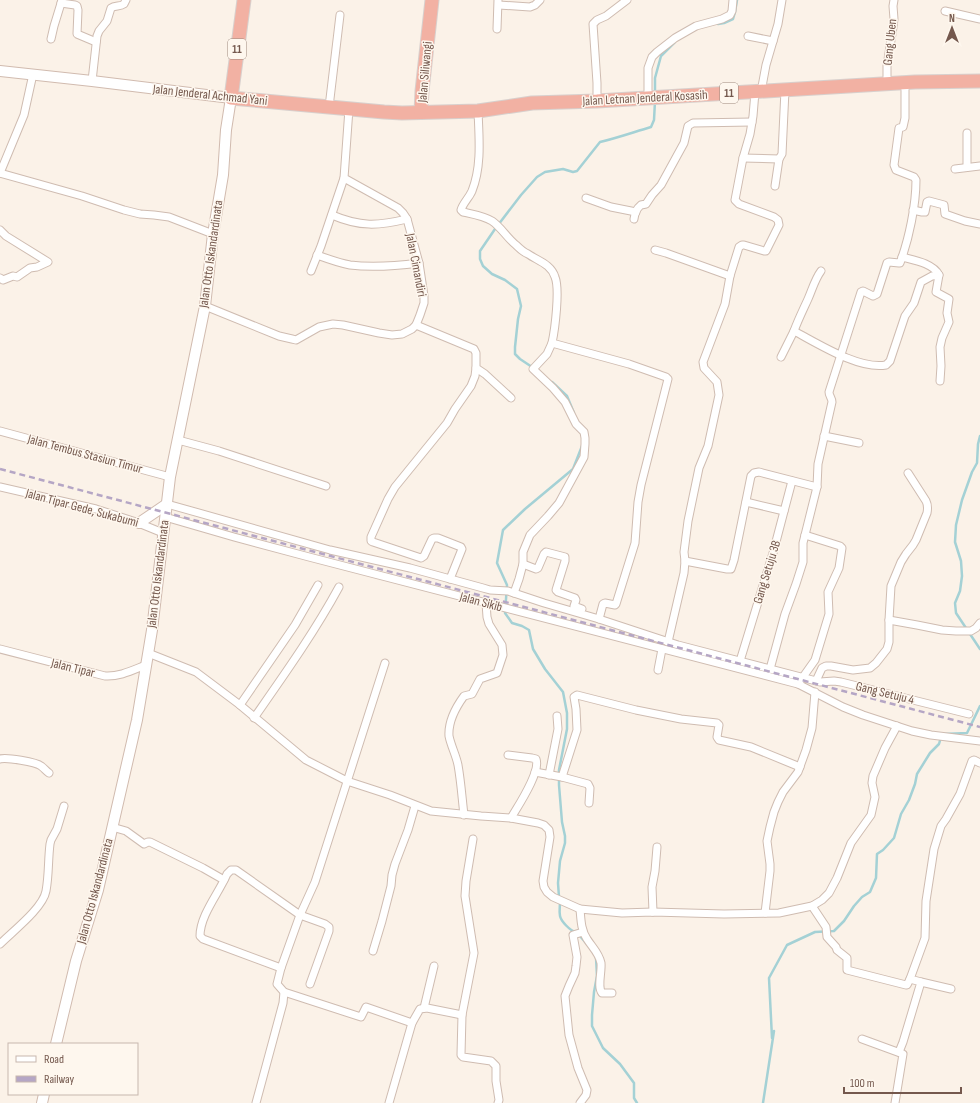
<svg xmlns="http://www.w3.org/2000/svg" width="980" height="1103" font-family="'Sofia Sans Condensed',sans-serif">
	<rect width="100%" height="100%" fill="#fbf2e8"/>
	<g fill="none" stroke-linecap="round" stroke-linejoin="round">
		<!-- stream -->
		<g stroke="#a4d1d5" stroke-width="2.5">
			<polyline points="718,24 724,23 733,19 735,12 737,0"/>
			<polyline points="655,94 655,78 661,56 675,42"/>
			<path d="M532,367L520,359L515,354V347L518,319L521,306L517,289L505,280L492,274L483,266L480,259V251L495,229L521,195L537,177L545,172L563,169L573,172L577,171L600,142C617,138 634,132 651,127L654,120L655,101"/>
			<polyline points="552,382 567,396 574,413"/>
			<polyline points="980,436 978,444 977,463 972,472 962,500 956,525 955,542 961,561 962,576 960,591 955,603 956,613 980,649"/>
			<polyline points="944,734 967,733 980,706"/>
			<polyline points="559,897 558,883 560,861 565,843 565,836 562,822 559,785 559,770 567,729 567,713 563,692 545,669 533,649 529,630 522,626 512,623 505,613 507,585 497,563 503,530 525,509 573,469 582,446"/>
			<path d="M560,902C560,907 559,911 560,916C561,921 570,931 576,932"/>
			<polyline points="579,935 586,943"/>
			<polyline points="596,957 597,976 594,992 592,1015 592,1026 603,1048 620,1064 634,1083 634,1098 637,1103"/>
			<polyline points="763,1103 774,1031 772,1038 769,978 787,945 815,932 834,931 844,921 854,906 862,897 870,892 876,878 877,854 883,850 894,838 901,814 909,800 915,784 917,774 930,753 939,744 941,737"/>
		</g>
		<defs>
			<g id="street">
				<polyline points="61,3 75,5 77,6 78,10 77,34 96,42"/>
				<polyline points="499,5 530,7 535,5 540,0"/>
				<polyline points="945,11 980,19"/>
				<polyline points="497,29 498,0"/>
				<polyline points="748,36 773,41"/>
				<polyline points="51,39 54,26 62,0"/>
				<path d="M92,81L97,36L99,31L107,21L111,8C115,5 120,7 124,4L126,0"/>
				<polyline points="887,84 887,66 893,27 894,19 893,6 894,0"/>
				<polyline points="761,92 766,65 778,24 782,0"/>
				<polyline points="648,98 648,68 652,57 657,52 675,38 696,26 722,19 730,15 732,11 733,0"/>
				<polyline points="597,101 597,83 593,24 597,20 606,16 627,0"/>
				<polyline points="329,107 340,15"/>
				<path d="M478,111C479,137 482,166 472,191C469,198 463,203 461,210L463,212C472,214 484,216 492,221C501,227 507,238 516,245C519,248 523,252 528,254C538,261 551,264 555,277C560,289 555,329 552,343L629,364L666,377L668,379L641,485L638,502L635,543L616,604L615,605L605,603L603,604L599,619"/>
				<polyline points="743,158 779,159 782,154 785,90"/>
				<polyline points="967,167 967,133"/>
				<polyline points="955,169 980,166"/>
				<polyline points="0,173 82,196 124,210 140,214 154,215 169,217 213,234"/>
				<polyline points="0,173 24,115 33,74"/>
				<polyline points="775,186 779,159"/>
				<polyline points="586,198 611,207 636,212"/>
				<polyline points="913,210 922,212 925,212 927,202 929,201 944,205 945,214 965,221 980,224"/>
				<path d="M332,215C360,227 378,226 407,219"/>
				<path d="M634,219C635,213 636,209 641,205L646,204L652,195L661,185L684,143L688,126L693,123L752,122"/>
				<polyline points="0,230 6,236 48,262 37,267 30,268 17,277 13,276 3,280 0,278"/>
				<polyline points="655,250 666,253 730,276"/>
				<path d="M317,255C328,259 339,263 350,265C373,268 396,266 419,263"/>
				<path d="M902,257C913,260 933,263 939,275L936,292L949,299L947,313L949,322L942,338L940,347L941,366L940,381"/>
				<polyline points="311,271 321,246 344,178"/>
				<polyline points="205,306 279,336 292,339 296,340 319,327 333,324 343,325 379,333 392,335 402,334 412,329 416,325 420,315 424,303 424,296 419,263 407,219 403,213 398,208 344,178 349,109"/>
				<polyline points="416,325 474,349 476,353 476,368 485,374 511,398"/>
				<path d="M794,331C798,320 803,310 808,299C812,290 815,279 821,271"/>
				<path d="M781,357L794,331C817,343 859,370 886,365L890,361L905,316L914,303L921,282L932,276L939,275"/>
				<polyline points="0,431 170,477"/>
				<polyline points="824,436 859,443"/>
				<polyline points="178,440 219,451 326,486"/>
				<polyline points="0,487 96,509 136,522 163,533"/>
				<polyline points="746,502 784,511"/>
				<polyline points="167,504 330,550 410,568 483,588 490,590 508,591 544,603 599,619 678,645 820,682 834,681 841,682 969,714"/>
				<polyline points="165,517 234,537 309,557 798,684"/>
				<polyline points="805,535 840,546 842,548 839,568 828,592 829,614 815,660 798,684 843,707 863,715 912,731 931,735 980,741"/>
				<polyline points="685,561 727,569 731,569 734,560 751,476 754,473 759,472 817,487"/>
				<polyline points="523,564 536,569 538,568 544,554 546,552 565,557 565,561 556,590 558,592 575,598 576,600 574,606 582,609"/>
				<polyline points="450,579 462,549 461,547 438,538 434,538 432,539 424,556 421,558 373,542 371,541 371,537 388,499 395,487 447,423 455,409 471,386 475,376 476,368"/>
				<polyline points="514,593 519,579 523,564 523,552 530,535 548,516 559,503 584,457 585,444 585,438 584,432 576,424 565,402 553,388 533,369 547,354 552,343"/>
				<polyline points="889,620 917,625 942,630 956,631 971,631 976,628 980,623"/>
				<polyline points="668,642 684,573 685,561 684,552 688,521 699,468 708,446 719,395 717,382 704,368 703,362 725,304 730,276 739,247 742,245 744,245 764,251 766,251 779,225 778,220 774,217 739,204 735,200 743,158 750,134 753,116 755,92"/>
				<path d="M0,649L105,676C119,677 133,670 146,665"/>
				<polyline points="148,653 196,672 240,705 306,760 347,781 390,795 431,811 481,816 511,818 538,823 544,825 549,830 550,837 543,881 544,887 547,892 553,897 580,909 622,913 653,912 724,914 779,913 812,906 822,900 829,893 837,878 851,843 871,815 875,797 872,783 873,776 885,748 897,726"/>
				<polyline points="740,661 773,553 792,481"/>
				<path d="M770,669L785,614L796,584L803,562V543L817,487L818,464L832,402C832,398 829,396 829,392L861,292L863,291L873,296L877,294L887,263L889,262L899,263H900C909,239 916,205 916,180L914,177L896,170L894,165L899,128L903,127L905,118V83"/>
				<polyline points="658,670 662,649"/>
				<path d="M816,681L822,668L826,666H831L853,670L870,668L876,663L887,649L889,642V620L891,586L901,562L906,554L913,545L916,540L927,513C928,508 928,505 926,501L908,473"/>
				<polyline points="240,705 295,625 318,585"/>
				<path d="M254,718C284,675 314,633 339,587"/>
				<path d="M508,755L532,758L536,759C541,772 518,806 511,818"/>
				<path d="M0,759C6,757 36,762 41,766C44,768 46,771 49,773"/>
				<polyline points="535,772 562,777 588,784 590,788 589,803"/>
				<polyline points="549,775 558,729 557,716"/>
				<polyline points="562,777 577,730 576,709 574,697 577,695 636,710 681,719 717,723 719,725 717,737 719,740 751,747 800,767"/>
				<path d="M464,815C462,798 461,782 458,765C456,755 451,746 449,736C448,721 456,707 464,696L472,694L480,679L497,673L503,655L502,645L489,624L487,617L486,603"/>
				<polyline points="112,827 126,831 144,844 148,842 150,842 203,868 224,880"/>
				<polyline points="473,839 466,881 465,896 474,953 462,1015 461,1055 463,1057 491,1061 496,1066 496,1081 499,1100 498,1103"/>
				<polyline points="812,906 826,927 827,937 836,947 837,950 847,958 847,970 906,985 907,985 910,979"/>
				<path d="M580,909C581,920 581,930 587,939C592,947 599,953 601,963C602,972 597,987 602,993H612"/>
				<polyline points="653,912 652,887 655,871 657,847"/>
				<polyline points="765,913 770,871 770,864 767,841 770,827 774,812 778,802 783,792 798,772 806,750 812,728 815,692"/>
				<path d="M0,944C13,931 43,908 46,891C49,875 48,860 50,844L51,840L57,829L64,806"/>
				<polyline points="373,951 382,921 391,886 392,875 395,864 408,830 415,806"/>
				<path d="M281,968L203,939L200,936C200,915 219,893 227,874L231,870H236L300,915L325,924L329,927V931L310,984"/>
				<polyline points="921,982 951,989"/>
				<polyline points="284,992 361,1017 366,1007 412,1023"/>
				<polyline points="424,1008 434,966"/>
				<polyline points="862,1039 903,1054 895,1103"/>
				<polyline points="899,1052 903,1042 921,982 910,979 925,938 926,901 934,849 941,826 946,819 960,794 972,761 974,760 980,763"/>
				<polyline points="256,1103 283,1003 284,992 277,984 281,968 300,915 315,882 385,663"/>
				<polyline points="389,1103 412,1023 420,1009 427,1008 462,1015"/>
				<polyline points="580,1103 586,1095 587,1090 578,1068 569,1035 565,996 569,986 575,973 576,966 577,957 573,935 583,932"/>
			</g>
			<g id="secondary">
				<polyline points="0,71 92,81 231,98 226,130 223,175 213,234 205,306 170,477 152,630 137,720 98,890 76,961 56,1044"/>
				<polyline points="139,523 167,504"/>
				<polyline points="42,1103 44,1094"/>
			</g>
			<g id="highway">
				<polyline points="244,0 231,98 384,112 402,113 478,111 532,103 597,101 915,82 980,81"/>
				<polyline points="421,112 422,91 432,0"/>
			</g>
		</defs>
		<!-- street casing -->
		<use href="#street" stroke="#cfbcb1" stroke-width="9"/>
		<!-- secondary casing -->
		<use href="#secondary" stroke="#d1bbaf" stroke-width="12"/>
		<!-- highway casing -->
		<use href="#highway" stroke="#d8d0cd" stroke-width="15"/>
		<!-- street -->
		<use href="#street" stroke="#fff" stroke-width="7"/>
		<!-- secondary -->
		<use href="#secondary" stroke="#fff" stroke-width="10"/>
		<!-- highway -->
		<use href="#highway" stroke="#f2b1a3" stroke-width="13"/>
		<!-- rail -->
		<polyline stroke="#b5a6c5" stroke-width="2.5" stroke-dasharray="6 4" stroke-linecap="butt" points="0,469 980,727"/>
	</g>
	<g text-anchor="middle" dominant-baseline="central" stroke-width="3" stroke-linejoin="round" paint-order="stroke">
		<!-- shield labels -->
		<g fill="#fef7ee" stroke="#9d887d" stroke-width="1">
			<rect x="228" y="39" width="18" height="20" rx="3"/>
			<rect x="720" y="83" width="18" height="20" rx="3"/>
		</g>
		<g font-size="12" font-weight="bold" fill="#74584d">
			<text x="237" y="49">11</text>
			<text x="729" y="93">11</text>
		</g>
		<!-- street labels -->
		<g font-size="13" fill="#74584d" stroke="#fef7ee">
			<text transform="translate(890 42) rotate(-84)">Gang Uben</text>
			<text transform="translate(425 72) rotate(-85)">Jalan Siliwangi</text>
			<text transform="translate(210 95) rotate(6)">Jalan Jenderal Achmad Yani</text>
			<text transform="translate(645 98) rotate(-3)">Jalan Letnan Jenderal Kosasih</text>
			<text transform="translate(211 254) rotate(-82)">Jalan Otto Iskandardinata</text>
			<text transform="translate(416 265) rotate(79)">Jalan Cimandiri</text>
			<text transform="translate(85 454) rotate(15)">Jalan Tembus Stasiun Timur</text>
			<text transform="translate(82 508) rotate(15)">Jalan Tipar Gede, Sukabumi</text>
			<text transform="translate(767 572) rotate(-73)">Gang Setuju 3B</text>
			<text transform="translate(158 574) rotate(-83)">Jalan Otto Iskandardinata</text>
			<text transform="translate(481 602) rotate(15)">Jalan Sikib</text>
			<text transform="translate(73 668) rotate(14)">Jalan Tipar</text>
			<text transform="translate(885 693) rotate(14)">Gang Setuju 4</text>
			<text transform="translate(95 891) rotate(-75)">Jalan Otto Iskandardinata</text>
		</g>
	</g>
	<!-- legend -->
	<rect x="8" y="1043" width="130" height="52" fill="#fef7ee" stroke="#c7b7ae"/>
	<rect x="16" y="1056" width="20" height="6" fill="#ffffff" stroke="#c7b7ae"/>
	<text x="44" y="1063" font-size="12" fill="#74584d">Road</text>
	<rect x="16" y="1076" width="20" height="6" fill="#b5a6c5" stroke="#c7b7ae"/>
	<text x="44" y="1083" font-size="12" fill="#74584d">Railway</text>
	<!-- north arrow -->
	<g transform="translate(952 28)" stroke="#fef7ee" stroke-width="3" paint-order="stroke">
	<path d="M0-3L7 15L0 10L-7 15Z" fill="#74584d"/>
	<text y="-6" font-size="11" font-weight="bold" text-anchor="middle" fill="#74584d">N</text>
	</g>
	<!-- scale -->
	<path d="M844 1087v6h117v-6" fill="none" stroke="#74584d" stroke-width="2"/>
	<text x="850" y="1087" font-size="12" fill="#74584d" stroke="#fef7ee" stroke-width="3" paint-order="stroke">100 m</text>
</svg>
